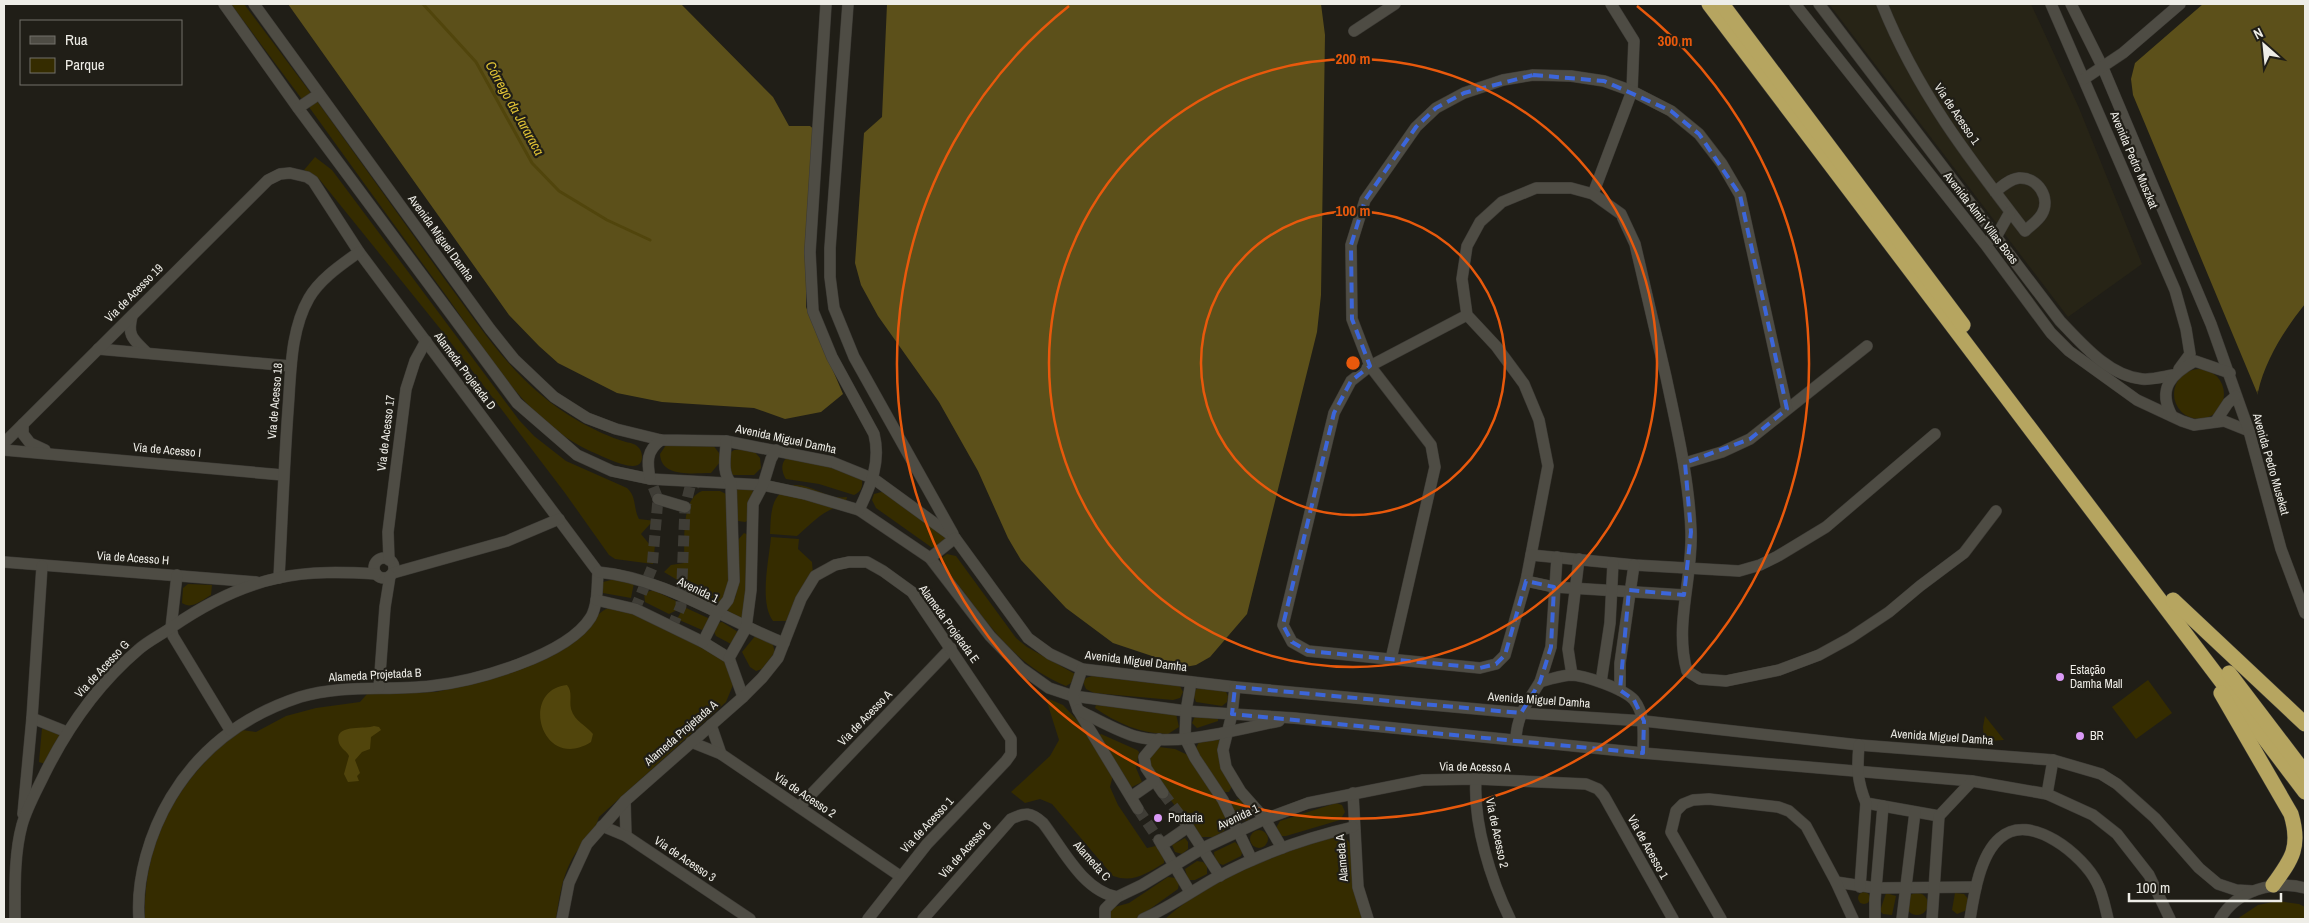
<svg xmlns="http://www.w3.org/2000/svg" width="2309" height="923" font-family="'Archivo Narrow',sans-serif">
	<rect width="100%" height="100%" fill="#201e17"/>
	<!-- built -->
	<polygon fill="#272416" points="1829,4 2031,4 2079,108 2142,264 2068,317"/>
	<!-- green -->
	<g fill="#352c00">
		<polygon points="231,4 244,4 313,96 304,102"/>
		<path d="M317,101C360,161 403,221 446,281C487,336 518,387 580,422C595,430 609,437 626,442C631,443 636,444 639,448C642,451 643,458 641,462C635,474 600,455 590,451C525,420 486,351 445,294C399,232 354,169 309,107Z"/>
		<path d="M315,157L332,170L519,420L534,436L566,461L627,488C637,497 633,508 639,519L656,521L657,523L650,524L641,534L650,545H655L653,564L615,559L609,555L565,493L442,331L320,180L304,170Z"/>
		<circle cx="2199" cy="394" r="25"/>
		<path d="M666,445H713L719,453L720,462L711,473C693,473 661,478 660,454Z"/>
		<polygon points="752,449 760,458 761,468 754,475 733,475 729,470 731,452 734,450"/>
		<path d="M792,455L859,476L862,479C863,487 861,492 854,495L819,484L786,479C780,469 781,459 792,455Z"/>
		<path d="M794,485C813,484 827,500 847,497L845,505C825,508 812,523 797,536L770,534C771,513 770,493 794,485Z"/>
		<path d="M737,488H751L754,493L747,521L745,522L738,521C733,510 731,498 737,488Z"/>
		<path d="M702,491H720L728,495L730,587L722,601L714,604C699,597 685,596 684,579L679,581L664,572L671,565L684,563C685,543 680,499 702,491Z"/>
		<polygon points="885,491 945,537 945,541 937,549 931,547 876,508 872,500 874,494"/>
		<polygon points="744,533 751,536 743,619 728,612 727,609 736,596 737,541"/>
		<path d="M771,537L799,539L798,549L812,562L813,575L790,621H773C759,602 769,560 771,537Z"/>
		<path d="M947,554L956,556L1016,638L1027,647L1075,674L1071,683L1066,686C1016,665 992,629 960,587C954,578 942,569 940,559Z"/>
		<polygon points="615,579 634,583 631,598 603,593 601,590 603,582"/>
		<path d="M188,584L212,585L211,595C202,600 192,610 182,603L183,588Z"/>
		<polygon points="653,590 676,601 677,610 669,614 645,602 644,593"/>
		<path d="M611,607H618L725,657L733,685L726,702L599,817C594,835 581,843 572,859C562,877 559,899 556,919H145C142,843 180,773 242,730L256,732L286,716L316,708L360,702L367,694L436,692L484,681L507,674L574,642C587,632 594,612 611,607Z"/>
		<polygon points="684,607 708,618 711,623 702,630 677,619"/>
		<polygon points="722,622 738,632 731,644 716,636 714,632 718,623"/>
		<polygon points="756,635 772,642 775,652 762,669 756,671 750,667 742,652"/>
		<polygon points="1092,676 1180,686 1183,692 1180,698 1173,700 1094,693 1086,689 1083,682 1086,678"/>
		<polygon points="2148,680 2172,713 2136,739 2112,707"/>
		<polygon points="1200,687 1225,690 1228,696 1227,702 1222,706 1196,702 1194,697 1195,690"/>
		<path d="M1049,699L1063,705L1079,722L1113,775L1110,787L1118,805L1147,848L1160,845L1164,855V863C1146,874 1133,883 1113,876L1052,804L1040,799L1025,803L1011,792L1050,756L1059,740L1047,702Z"/>
		<path d="M1096,705L1176,714L1179,727L1168,734C1141,734 1117,723 1095,708Z"/>
		<polygon points="1195,716 1218,718 1218,721 1197,728 1192,723"/>
		<polygon points="1985,716 2004,740 1987,741 1984,738 1983,727"/>
		<polygon points="42,728 58,733 60,737 48,765 39,762"/>
		<polygon points="1101,734 1137,750 1139,752 1136,768 1142,782 1130,788 1098,736"/>
		<polygon points="1218,739 1221,741 1233,784 1229,792 1225,792 1222,789 1195,750 1199,742"/>
		<polygon points="1159,747 1175,749 1190,756 1229,815 1224,831 1214,837 1197,837 1153,775 1148,757"/>
		<polygon points="1238,799 1241,800 1250,814 1249,820 1240,822 1231,807 1233,802"/>
		<polygon points="1336,803 1342,805 1345,812 1340,820 1286,836 1281,836 1276,828 1280,821"/>
		<circle cx="1259" cy="839" r="9"/>
		<path d="M1340,835L1345,837L1352,846L1365,919H1165C1200,888 1251,862 1295,846C1309,840 1325,838 1340,835Z"/>
		<polygon points="1185,838 1188,842 1188,849 1182,854 1175,852 1172,845"/>
		<polygon points="1235,842 1243,850 1241,856 1223,865 1215,862 1214,852"/>
		<polygon points="1197,861 1203,862 1207,866 1207,874 1195,880 1188,880 1185,869"/>
		<polygon points="1168,877 1176,878 1179,883 1178,889 1136,919 1106,919 1111,908 1129,903"/>
		<circle cx="1864" cy="898" r="6"/>
		<polygon points="1886,893 1896,896 1892,915 1883,914 1880,911"/>
		<polygon points="1955,893 1964,894 1969,900 1967,910 1957,914 1952,910"/>
		<circle cx="1917" cy="904" r="11"/>
		<polygon points="2278,901 2299,904 2305,907 2305,919 2237,919 2258,905"/>
	</g>
	<!-- forest -->
	<g fill="#5c501a">
		<polygon points="288,4 681,4 773,97 789,126 810,126 817,132 806,239 806,307 843,394 821,412 785,419 754,408 662,402 617,393 558,363 539,346 509,315"/>
		<polygon points="887,4 1321,4 1325,35 1321,295 1317,332 1247,614 1210,657 1196,665 1185,667 1113,643 1066,608 1021,560 1008,538 978,471 939,402 878,316 861,285 855,263 864,133 882,117"/>
		<path d="M2203,4H2305V304C2285,329 2265,360 2258,392L2257,390L2258,395L2133,95L2131,79L2135,63Z"/>
	</g>
	<!-- water -->
	<g fill="#51450c">
		<path d="M567,685C573,692 569,701 571,709C575,722 586,725 593,734L591,742C542,773 518,690 567,685Z"/>
		<path d="M374,726L379,727L381,730L371,737L370,749L362,752L355,760L360,773L357,776L359,781L348,782L344,774L349,756C347,751 341,749 339,743C333,723 365,730 374,726Z"/>
	</g>
	<g fill="none" stroke-linecap="round" stroke-linejoin="round">
		<!-- stream -->
		<polyline stroke="#51450c" stroke-width="3" points="423,4 476,62 532,163 559,191 607,220 650,240"/>
		<!-- minor-tunnel -->
		<g stroke="#3f3d36" stroke-width="11" stroke-dasharray="11 5.5" stroke-linecap="butt">
			<polyline points="635,609 652,568 658,499 650,479"/>
			<polyline points="672,627 681,606 685,507 690,487 698,482"/>
			<polyline points="1163,793 1185,822"/>
			<polyline points="1138,809 1159,840"/>
		</g>
		<defs>
			<g id="minor">
				<polyline points="224,4 298,108 517,403 577,455 612,471 650,479 763,485 805,494 859,510 930,558 990,636 1021,668 1049,688 1073,696 1186,711 1294,718 1643,753 1972,781 2047,794 2093,815 2117,834 2149,875 2170,919"/>
				<polyline points="254,4 490,329 514,359 554,397 587,418 616,429 661,440 726,441 832,462 874,479 955,538 1028,638 1050,654 1082,669 1235,687 1521,713 1644,721 1859,745 2053,760 2101,774 2117,784 2155,818 2199,868 2218,884 2236,890 2253,891"/>
				<path d="M826,4L810,252L813,311L832,357L874,434C881,462 871,485 859,510"/>
				<polyline points="848,4 830,248 830,277 834,308 854,357 953,534"/>
				<polyline points="1795,4 1985,244 2051,333 2069,351 2137,400 2182,421 2194,425 2224,421 2249,431"/>
				<path d="M1819,4L2060,321C2082,344 2109,376 2142,379C2152,380 2162,377 2173,375"/>
				<path d="M1882,4C1917,91 1968,157 2025,231C2030,226 2038,221 2042,214C2051,198 2038,177 2019,178C2010,179 2002,186 1995,192"/>
				<polyline points="2051,4 2175,290 2186,329 2190,354 2179,369"/>
				<polyline points="2071,4 2103,68 2211,324 2249,431 2281,549 2305,613"/>
				<polyline points="1354,31 1395,4"/>
				<polyline points="2084,79 2123,53 2180,4"/>
				<polyline points="298,108 319,94"/>
				<polyline points="1593,194 1632,91 1634,41 1611,4"/>
				<polyline points="1990,240 1996,237 2010,212"/>
				<path d="M1467,315L1370,366L1351,381L1334,413L1283,625L1292,642L1308,651L1480,668L1496,664L1505,655L1526,581L1548,466L1539,420L1524,384L1496,346L1467,315L1462,279L1467,246L1480,222L1502,202L1536,188H1571L1593,194L1621,214L1635,244C1645,288 1656,333 1666,377C1677,429 1689,479 1691,531C1693,578 1674,625 1687,671L1700,679L1726,681L1779,670L1819,655L1850,638L1889,612L1920,586L1964,553L1996,511"/>
				<path d="M132,316C127,336 133,339 146,352"/>
				<polyline points="98,349 291,366"/>
				<path d="M2172,416C2157,389 2171,374 2195,361L2230,373"/>
				<polyline points="2216,421 2228,403 2236,396"/>
				<polyline points="23,424 23,434 30,443 45,450"/>
				<path d="M4,443L268,180L280,174L290,173L307,177L313,181L359,252L598,572C597,587 598,604 591,617C567,656 475,681 431,686C387,691 343,684 300,697C245,715 201,747 171,797C150,832 136,878 139,919"/>
				<polyline points="4,450 283,475"/>
				<polyline points="1685,463 1722,452 1750,439 1867,346"/>
				<path d="M650,479C647,462 646,451 661,440"/>
				<polyline points="658,499 685,507"/>
				<polyline points="1531,555 1634,565 1739,571 1760,565 1778,556 1826,527 1935,434"/>
				<polyline points="930,558 955,538"/>
				<circle cx="384" cy="568" r="10"/>
				<polyline points="389,560 388,532 406,389 415,361 426,341"/>
				<polyline points="4,562 256,582"/>
				<path d="M598,572C664,578 723,619 784,643"/>
				<polyline points="393,573 507,541 559,519"/>
				<polyline points="177,575 171,628 173,636 230,730"/>
				<path d="M279,578C282,522 284,466 288,410C291,373 290,331 309,298C320,279 341,265 359,252"/>
				<polyline points="1526,581 1554,587 1684,595"/>
				<polyline points="596,600 635,609 703,642 729,658 743,697"/>
				<path d="M703,642L717,614L728,600L734,581L731,483C721,472 726,455 726,441"/>
				<polyline points="729,658 746,628 751,590 753,504 763,485 771,459 776,450"/>
				<polyline points="1391,659 1435,467 1431,445 1370,366 1352,319 1351,245 1365,200 1416,127 1436,108 1464,93 1503,80 1533,75 1571,76 1604,81 1632,91 1671,111 1699,134 1722,164 1740,195 1787,409"/>
				<polyline points="1082,669 1073,696 1078,710 1138,809"/>
				<polyline points="1572,675 1568,649 1579,559"/>
				<polyline points="1191,682 1186,711 1185,738 1195,758 1223,800 1252,860"/>
				<polyline points="1540,682 1551,647 1557,557"/>
				<polyline points="1601,682 1610,623 1613,563"/>
				<polyline points="379,687 385,607 390,576"/>
				<polyline points="1235,687 1232,714 1223,750 1226,767 1241,792 1265,819 1282,848"/>
				<polyline points="1620,690 1620,663 1634,565"/>
				<path d="M1078,710C1096,719 1115,730 1134,736C1173,748 1239,729 1279,721"/>
				<polyline points="32,718 67,732"/>
				<polyline points="711,725 721,754"/>
				<polyline points="1159,739 1144,757 1146,768 1163,793"/>
				<path d="M1516,740C1516,717 1528,701 1540,682C1550,679 1559,676 1570,675C1585,675 1624,689 1634,700C1646,715 1643,735 1643,753"/>
				<polyline points="691,742 721,754 900,876"/>
				<path d="M1859,745C1857,768 1857,781 1866,803L1939,816L1972,781"/>
				<path d="M1476,779C1473,824 1491,880 1510,919"/>
				<polyline points="1353,793 1358,887 1368,919"/>
				<polyline points="2047,794 2053,760"/>
				<polyline points="1131,797 1154,781"/>
				<polyline points="625,801 626,836"/>
				<polyline points="799,807 951,648"/>
				<polyline points="23,814 32,718 42,566"/>
				<polyline points="1185,822 1220,876"/>
				<polyline points="602,826 626,836 750,919"/>
				<polyline points="1159,840 1190,892"/>
				<polyline points="1162,845 1188,827"/>
				<polyline points="1836,882 1876,888 1976,887"/>
				<polyline points="1860,887 1866,803"/>
				<polyline points="1117,897 1142,885 1203,848 1265,819 1308,803 1423,780 1476,779 1586,784 1598,789 1604,796 1673,919"/>
				<path d="M15,919C15,889 14,854 22,825C27,807 37,790 45,773C68,727 98,684 138,650C148,641 161,635 172,627C204,605 240,586 278,578C310,571 344,572 376,574"/>
				<polyline points="562,919 569,883 587,844 625,801 743,697 762,678 778,658 801,599 815,576 835,565 849,562 867,562 883,571 912,592 1011,739 1011,754 1006,761 927,844 868,919"/>
				<path d="M923,919L1011,819C1025,812 1031,812 1043,823C1063,849 1083,891 1117,897L1105,909V919"/>
				<path d="M1143,919C1169,908 1192,891 1217,877C1260,854 1305,838 1353,827"/>
				<polyline points="1721,919 1671,832 1676,811 1683,804 1693,800 1709,799 1778,807 1789,811 1806,826 1836,882 1853,919"/>
				<polyline points="1875,919 1875,900 1883,806"/>
				<polyline points="1902,919 1915,812"/>
				<polyline points="1932,919 1939,816"/>
				<path d="M1970,919C1974,894 1980,855 2000,838C2030,811 2084,856 2097,883C2103,894 2105,907 2108,919"/>
				<path d="M2220,919C2237,890 2274,880 2305,888"/>
			</g>
			<g id="highway">
				<path d="M1709,4C1906,268 2108,528 2305,792"/>
				<polyline points="1722,4 1963,325"/>
				<polyline points="2173,600 2305,724"/>
				<polyline points="2229,673 2305,773"/>
				<path d="M2221,693L2291,814C2301,847 2292,859 2273,885"/>
			</g>
		</defs>
		<!-- minor casing -->
		<use href="#minor" stroke="#3c3a35" stroke-width="12"/>
		<!-- highway casing -->
		<use href="#highway" stroke="#3c3a35" stroke-width="16"/>
		<!-- minor -->
		<use href="#minor" stroke="#4e4c44" stroke-width="11"/>
		<!-- highway -->
		<use href="#highway" stroke="#b6a560" stroke-width="15"/>
	</g>
	<!-- marked area -->
	<path fill="none" stroke="#3c66da" stroke-width="4" stroke-dasharray="10 6" stroke-linejoin="round" d="M1533,75L1604,81L1671,111L1699,134L1740,195L1787,409L1750,439L1685,463L1691,532L1684,595L1629,590L1620,690L1634,700L1644,721L1643,753L1232,714L1235,687L1521,713L1540,682L1551,647L1554,587L1526,581L1505,655L1496,664L1480,668L1308,651L1292,642L1283,625L1334,413L1351,381L1370,366L1352,319L1351,245L1365,200L1416,127L1436,108L1464,93Z"/>
	<!-- distance rings -->
	<g fill="none" stroke="#e8590c" stroke-width="2.5">
		<circle cx="1353" cy="363" r="152"/>
		<circle cx="1353" cy="363" r="304"/>
		<path d="M1637 6A456 456 0 1 1 1069 6"/>
	</g>
	<!-- markers -->
	<g fill="#da9af6" stroke="#201e17" stroke-width="2">
		<circle cx="2060" cy="677" r="5"/>
		<circle cx="2080" cy="736" r="5"/>
		<circle cx="1158" cy="818" r="5"/>
	</g>
	<g text-anchor="middle" dominant-baseline="central" stroke-width="4.5" stroke-linejoin="round" paint-order="stroke">
		<!-- street labels -->
		<g font-size="12" fill="#eeede7" stroke="#201e17">
			<text transform="translate(1957 114) rotate(56)">Via de Acesso 1</text>
			<text transform="translate(2134 160) rotate(67)">Avenida Pedro Muszkat</text>
			<text transform="translate(1981 218) rotate(52)">Avenida Almir Villas Boas</text>
			<text transform="translate(441 238) rotate(54)">Avenida Miguel Damha</text>
			<text transform="translate(134 293) rotate(-45)">Via de Acesso 19</text>
			<text transform="translate(465 371) rotate(53)">Alameda Projetada D</text>
			<text transform="translate(275 401) rotate(-85)">Via de Acesso 18</text>
			<text transform="translate(386 433) rotate(-83)">Via de Acesso 17</text>
			<text transform="translate(786 439) rotate(12)">Avenida Miguel Damha</text>
			<text transform="translate(167 450) rotate(5)">Via de Acesso I</text>
			<text transform="translate(2271 464) rotate(74)">Avenida Pedro Musekat</text>
			<text transform="translate(133 558) rotate(4)">Via de Acesso H</text>
			<text transform="translate(698 590) rotate(26)">Avenida 1</text>
			<text transform="translate(949 624) rotate(54)">Alameda Projetada E</text>
			<text transform="translate(1136 661) rotate(7)">Avenida Miguel Damha</text>
			<text transform="translate(102 669) rotate(-47)">Via de Acesso G</text>
			<text transform="translate(375 675) rotate(-3)">Alameda Projetada B</text>
			<text transform="translate(1539 700) rotate(4)">Avenida Miguel Damha</text>
			<text transform="translate(865 718) rotate(-46)">Via de Acesso A</text>
			<text transform="translate(681 733) rotate(-41)">Alameda Projetada A</text>
			<text transform="translate(1942 737) rotate(4)">Avenida Miguel Damha</text>
			<text transform="translate(1475 767) rotate(1)">Via de Acesso A</text>
			<text transform="translate(805 795) rotate(34)">Via de Acesso 2</text>
			<text transform="translate(1238 817) rotate(-25)">Avenida 1</text>
			<text transform="translate(927 825) rotate(-47)">Via de Acesso 1</text>
			<text transform="translate(1497 833) rotate(78)">Via de Acesso 2</text>
			<text transform="translate(1648 847) rotate(61)">Via de Acesso 1</text>
			<text transform="translate(965 850) rotate(-48)">Via de Acesso 6</text>
			<text transform="translate(1342 858) rotate(-95)">Alameda A</text>
			<text transform="translate(685 859) rotate(34)">Via de Acesso 3</text>
			<text transform="translate(1092 861) rotate(48)">Alameda C</text>
		</g>
		<!-- poi labels -->
		<g font-size="12" fill="#eeede7" stroke="#201e17" text-anchor="start">
			<text x="2070" y="670">Estação<tspan x="2070" dy="14">Damha Mall</tspan></text>
			<text x="2090" y="736">BR</text>
			<text x="1168" y="818">Portaria</text>
		</g>
		<!-- water labels -->
		<g font-size="14" font-style="italic" fill="#e0c335" stroke="#201e17">
			<text transform="translate(515 108) rotate(61)">Córrego da Jararaca</text>
		</g>
	</g>
	<circle cx="1353" cy="363" r="8" fill="#e8590c" stroke="#201e17" stroke-width="2.5"/>
	<g font-size="15" text-anchor="middle" font-weight="bold" fill="#e8590c" stroke="#201e17" stroke-width="4.5" stroke-linejoin="round" paint-order="stroke">
		<text x="1675" y="46">300 m</text>
		<text x="1353" y="64">200 m</text>
		<text x="1353" y="216">100 m</text>
	</g>
	<!-- border -->
	<rect width="2309" height="923" fill="none" stroke="#eeede7" stroke-width="10"/>
	<!-- legend -->
	<rect x="20" y="20" width="162" height="65" fill="#201e17" stroke="#72716a"/>
	<rect x="30" y="36" width="25" height="8" fill="#4e4c44" stroke="#72716a"/>
	<text x="65" y="45" font-size="15" fill="#eeede7">Rua</text>
	<rect x="30" y="58" width="25" height="15" fill="#352c00" stroke="#72716a"/>
	<text x="65" y="70" font-size="15" fill="#eeede7">Parque</text>
	<!-- north arrow -->
	<g transform="translate(2264 45) rotate(333)" stroke="#201e17" stroke-width="4" paint-order="stroke">
	<path d="M0-4L9 19L0 12L-9 19Z" fill="#eeede7"/>
	<text y="-8" font-size="14" font-weight="bold" text-anchor="middle" fill="#eeede7">N</text>
	</g>
	<!-- scale -->
	<path d="M2129 893v8h152v-8" fill="none" stroke="#eeede7" stroke-width="2.5"/>
	<text x="2136" y="893" font-size="15" fill="#eeede7" stroke="#201e17" stroke-width="4" paint-order="stroke">100 m</text>
</svg>
